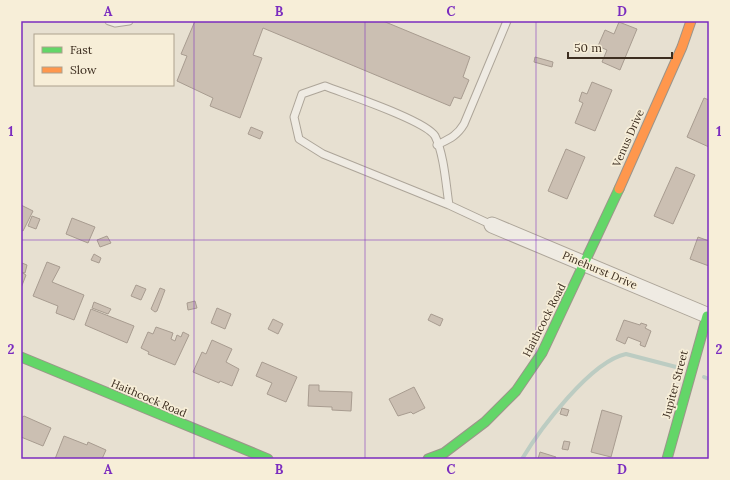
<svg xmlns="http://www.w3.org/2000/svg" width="730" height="480" font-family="Lora,serif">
	<rect width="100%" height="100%" fill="#e7e0d1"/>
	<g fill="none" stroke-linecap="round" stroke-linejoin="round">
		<!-- stream -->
		<g stroke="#bcccc2" stroke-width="4">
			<polyline points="704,377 709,379"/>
			<path d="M522,459C540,429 591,361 626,354L680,368"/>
		</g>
	</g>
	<!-- building -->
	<g fill="#cbbfb2" stroke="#a89c90">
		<polygon points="195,21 383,21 470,57 463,77 469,80 461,99 454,97 450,106 263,28 253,55 262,58 240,118 210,106 213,98 177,81 187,56 181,54"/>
		<polygon points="619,22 637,29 620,70 602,62 607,50 598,46 605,30 614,34"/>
		<polygon points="535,57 553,62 552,67 534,62"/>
		<polygon points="592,82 612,90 595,131 575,123 583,103 579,101 582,92 587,94"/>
		<polygon points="704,98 709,100 709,147 687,137"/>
		<polygon points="251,127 263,132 260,139 248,134"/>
		<polygon points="566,149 585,157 567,199 548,191"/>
		<polygon points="676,167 695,175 673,224 654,216"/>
		<polygon points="21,205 33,211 23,231 21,230"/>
		<polygon points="32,216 40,219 36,229 28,226"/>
		<polygon points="72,218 95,227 88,243 66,234"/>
		<polygon points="107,236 111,243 100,247 97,240"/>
		<polygon points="698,237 709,241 709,266 690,259"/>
		<polygon points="94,254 101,258 99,263 91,260"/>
		<polygon points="47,262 60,267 52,282 84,295 74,320 56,313 58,306 33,296"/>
		<polygon points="22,263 27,265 25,273 21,272"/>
		<polygon points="21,272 26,275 21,288"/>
		<polygon points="136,285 146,289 141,300 131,296"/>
		<polygon points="160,288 165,290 157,311 155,312 151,309"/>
		<polygon points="195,301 197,308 188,310 187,303"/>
		<polygon points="94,302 111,309 108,314 92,308"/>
		<polygon points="217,308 231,314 225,329 211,323"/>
		<polygon points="91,309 134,326 127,343 85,325"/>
		<polygon points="431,314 443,319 440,326 428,320"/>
		<polygon points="273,319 283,324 278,334 268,329"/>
		<polygon points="624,320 640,325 641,323 647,325 645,328 651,331 645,347 640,345 641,342 628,337 625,344 616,340"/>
		<polygon points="156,327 173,333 171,339 175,341 177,335 181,337 183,332 189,335 175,365 148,354 149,352 141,348 148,332 153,334"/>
		<polygon points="212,340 232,349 226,362 239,369 232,386 220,381 219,383 193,372 202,352 206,354"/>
		<polygon points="262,362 297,377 286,402 267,394 272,383 256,376"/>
		<polygon points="309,385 319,385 319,391 352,392 351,411 332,410 332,407 308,406"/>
		<polygon points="414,387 425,408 413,414 411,412 398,416 389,399"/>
		<polygon points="562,408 569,410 567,416 560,414"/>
		<polygon points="602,410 622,416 611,457 591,452"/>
		<polygon points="24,416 51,428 43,446 21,437 21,418"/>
		<polygon points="64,436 87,445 88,442 106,450 102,459 55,459"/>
		<polygon points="564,441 570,442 568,450 562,449"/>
		<polygon points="540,452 556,457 555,459 538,459"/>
	</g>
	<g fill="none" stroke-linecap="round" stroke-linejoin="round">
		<defs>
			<g id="lane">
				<polyline points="109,21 115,23 129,21"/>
				<path d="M437,145C449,139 457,136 464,124L507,21"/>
				<path d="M449,205C446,185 444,154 435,136C425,120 345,94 325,86L302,94L294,117L299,139L323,154L449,205L492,225"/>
			</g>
			<polyline id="street" points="492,225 709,316"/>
			<g id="fast">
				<polyline points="21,357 268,459"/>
				<polyline points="428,459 444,453 485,422 516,391 542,353 619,189"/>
				<polyline points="667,459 707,316"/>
			</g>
			<polyline id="slow" points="619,189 682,47 691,21"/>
		</defs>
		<!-- lane casing -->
		<use href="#lane" stroke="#ada599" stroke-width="9"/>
		<!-- street casing -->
		<use href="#street" stroke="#ada599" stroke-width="17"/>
		<!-- fast casing -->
		<use href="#fast" stroke="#9c958a" stroke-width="11"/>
		<!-- slow casing -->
		<use href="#slow" stroke="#9c958a" stroke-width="11"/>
		<!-- lane -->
		<use href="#lane" stroke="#efebe3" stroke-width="7"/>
		<!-- street -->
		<use href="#street" stroke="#efebe3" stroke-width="15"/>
		<!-- fast -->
		<use href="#fast" stroke="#63d668" stroke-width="9"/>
		<!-- slow -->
		<use href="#slow" stroke="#ff974d" stroke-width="9"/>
	</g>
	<!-- grid -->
	<path fill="none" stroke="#7b2cbf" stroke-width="1" stroke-opacity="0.55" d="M194,21V459M365,21V459M536,21V459M21,240H709"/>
	<g text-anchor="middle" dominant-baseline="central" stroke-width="3.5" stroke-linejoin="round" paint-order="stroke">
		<!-- street labels -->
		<g font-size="11" fill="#3d2e20" stroke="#f7eed8">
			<text transform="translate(628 138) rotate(-66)">Venus Drive</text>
			<text transform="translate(600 270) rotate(23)">Pinehurst Drive</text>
			<text transform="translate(544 320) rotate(-63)">Haithcock Road</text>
			<text transform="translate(675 384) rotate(-75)">Jupiter Street</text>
			<text transform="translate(149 398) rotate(23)">Haithcock Road</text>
		</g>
	</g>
	<!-- border -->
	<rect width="730" height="480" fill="none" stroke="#f7eed8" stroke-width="44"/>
	<!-- legend -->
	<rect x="34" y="34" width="140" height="52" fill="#f7eed8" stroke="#ada18e"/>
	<rect x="42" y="47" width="20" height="6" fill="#63d668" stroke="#ada18e"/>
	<text x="70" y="54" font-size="12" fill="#3d2e20">Fast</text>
	<rect x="42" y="67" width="20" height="6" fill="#ff974d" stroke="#ada18e"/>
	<text x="70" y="74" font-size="12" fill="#3d2e20">Slow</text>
	<!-- scale -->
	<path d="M568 52v6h104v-6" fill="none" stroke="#3d2e20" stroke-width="2"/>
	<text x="574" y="52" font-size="12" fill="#3d2e20" stroke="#f7eed8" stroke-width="3" paint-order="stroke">50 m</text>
	<rect x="22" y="22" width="686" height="436" fill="none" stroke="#7b2cbf" stroke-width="1.5"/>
	<g font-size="13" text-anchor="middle" font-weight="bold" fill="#7b2cbf">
		<text x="108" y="16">A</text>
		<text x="279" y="16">B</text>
		<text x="451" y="16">C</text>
		<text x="622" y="16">D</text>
		<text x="11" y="136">1</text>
		<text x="719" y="136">1</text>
		<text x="11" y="354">2</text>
		<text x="719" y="354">2</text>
		<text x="108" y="474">A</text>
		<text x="279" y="474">B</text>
		<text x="451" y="474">C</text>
		<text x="622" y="474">D</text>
	</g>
</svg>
